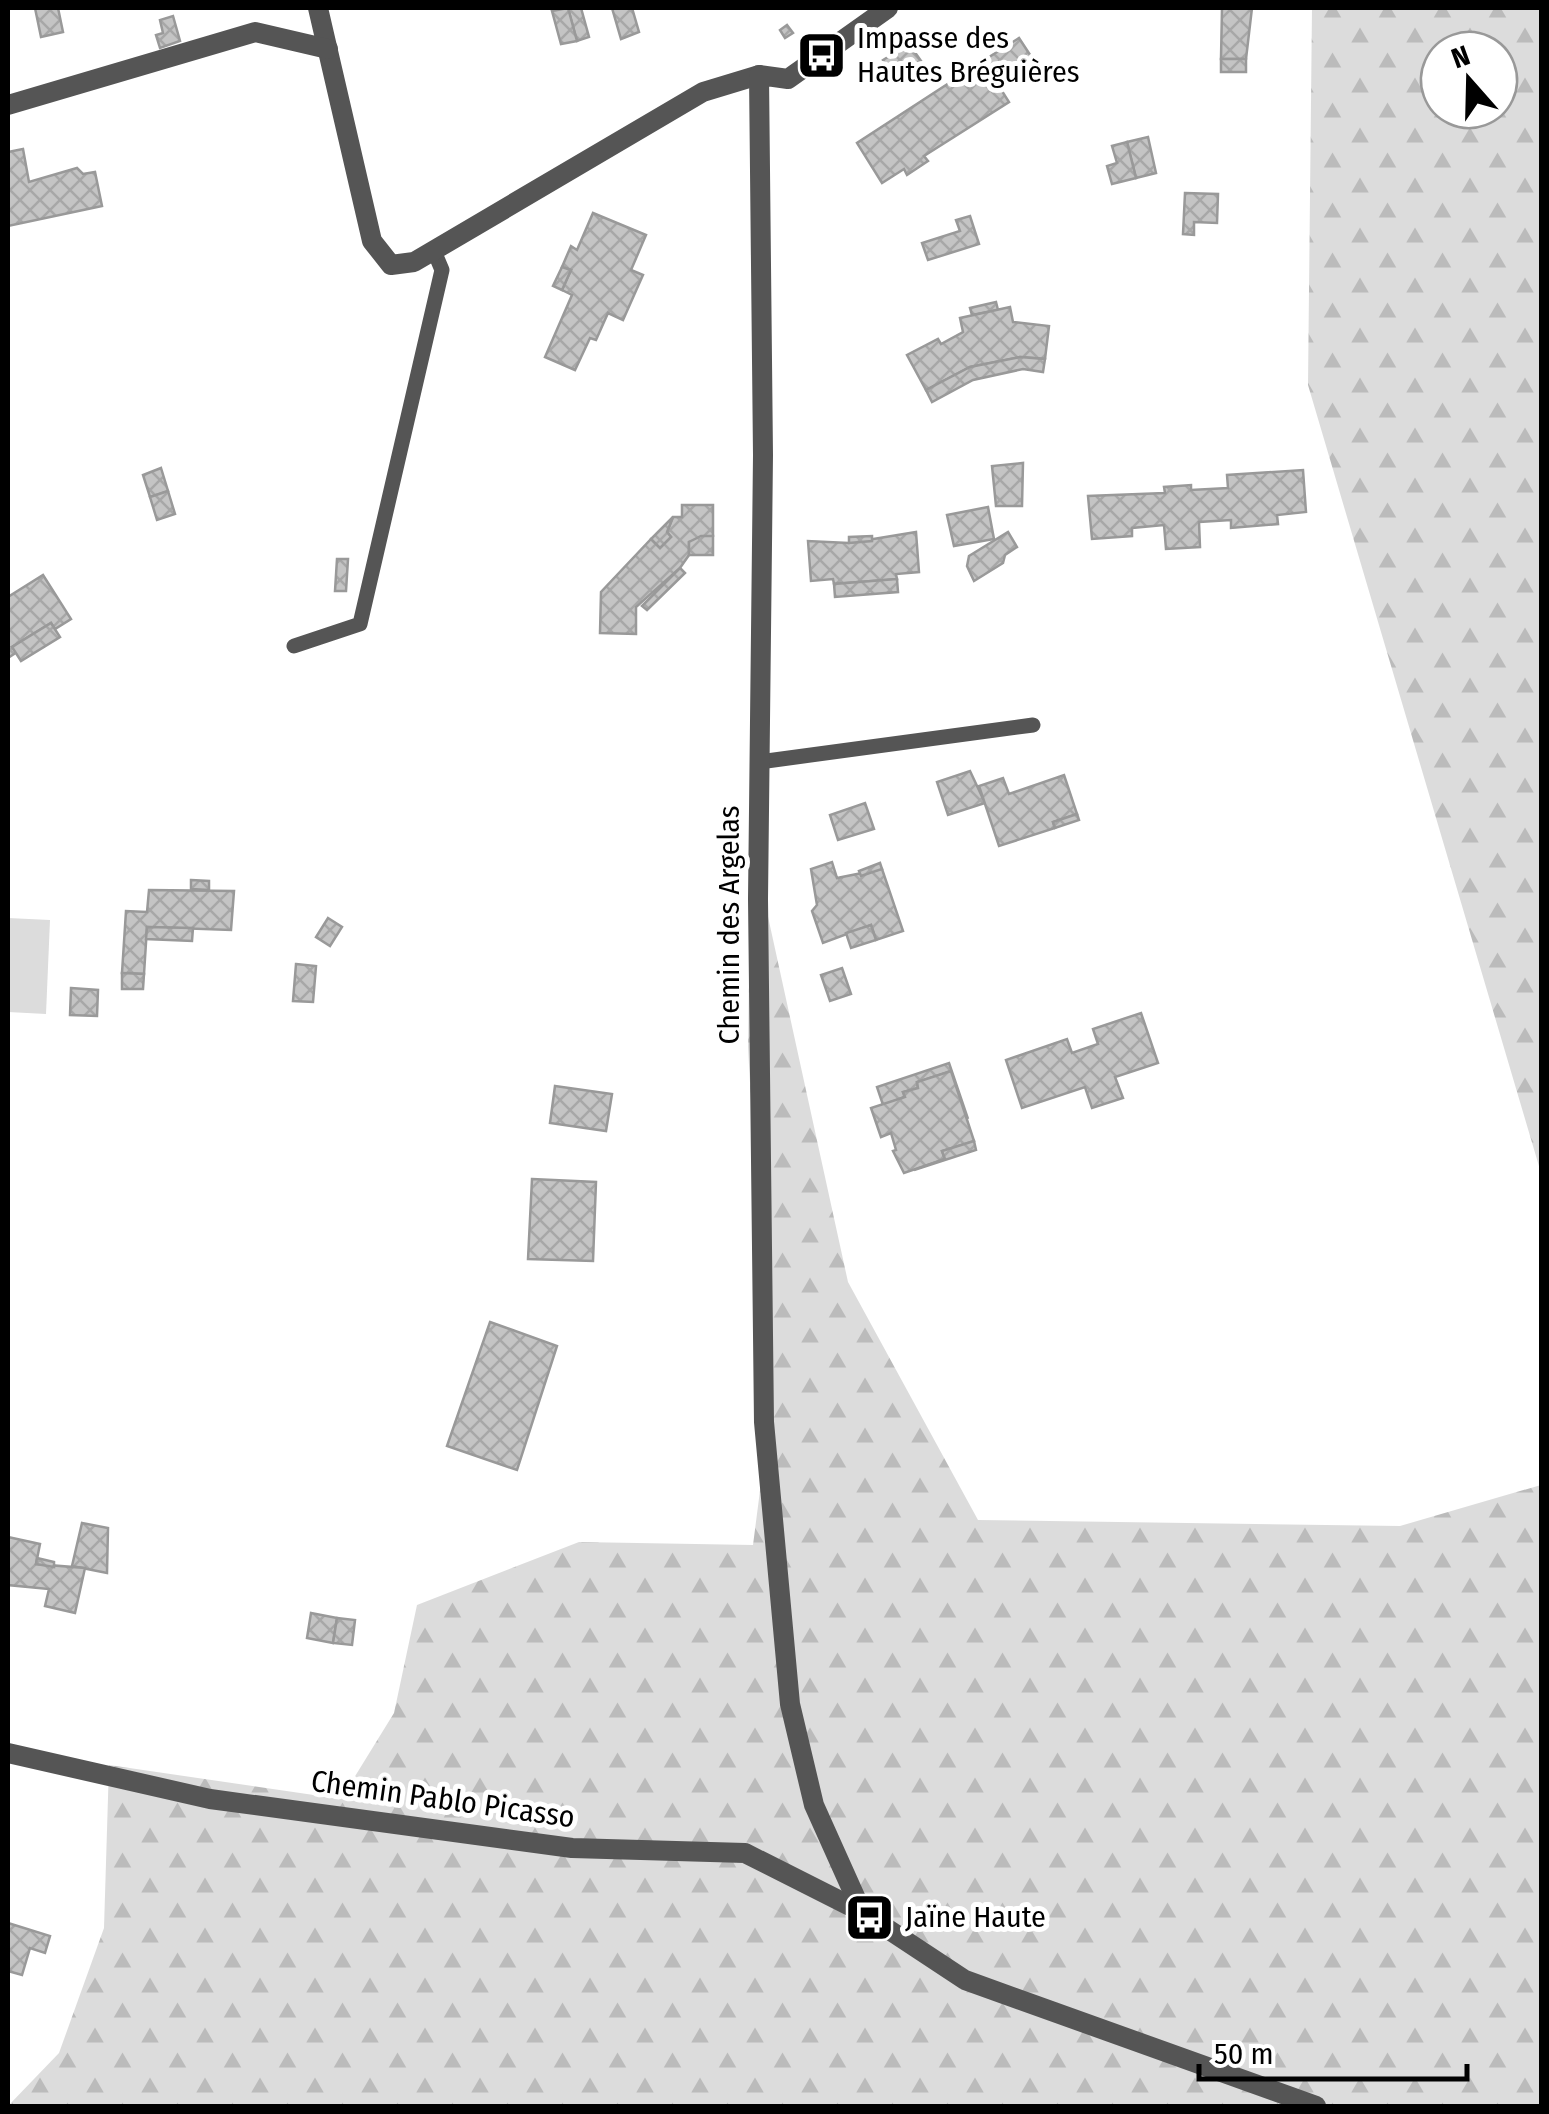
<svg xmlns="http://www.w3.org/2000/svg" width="1549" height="2114" font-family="'Fira Sans Condensed',sans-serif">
	<defs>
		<pattern id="forest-firs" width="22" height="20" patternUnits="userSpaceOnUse" patternTransform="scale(2.5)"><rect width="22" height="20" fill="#dcdcdc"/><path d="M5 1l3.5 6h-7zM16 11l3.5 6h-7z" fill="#bbb"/></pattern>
		<pattern id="building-cross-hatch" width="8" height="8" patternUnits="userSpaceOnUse" patternTransform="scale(2.5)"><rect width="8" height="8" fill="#c4c4c4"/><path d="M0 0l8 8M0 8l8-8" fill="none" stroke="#a7a7a7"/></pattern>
	</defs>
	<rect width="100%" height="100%" fill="#fff"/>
	<!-- green -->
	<polygon fill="#dcdcdc" points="8,918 50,920 46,1014 8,1012"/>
	<!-- forest -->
	<g fill="url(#forest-firs)" fill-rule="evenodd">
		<path d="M1312,8H1541V1173L1308,385ZM1439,50H1499V110H1439Z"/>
		<polygon points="751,839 848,1282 978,1520 1400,1526 1541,1485 1541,2106 8,2106 59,2053 104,1928 109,1765 341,1799 394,1713 417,1605 579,1542 753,1545 769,1421 748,1047"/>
	</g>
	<!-- building -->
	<g fill="url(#building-cross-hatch)" stroke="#999" stroke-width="2.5">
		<polygon points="35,8 58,8 63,32 41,37"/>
		<polygon points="568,8 581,8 589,37 577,41"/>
		<polygon points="568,8 577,41 561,44 552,11"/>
		<polygon points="612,8 632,8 639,32 621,39"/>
		<polygon points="1222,8 1252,8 1246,59 1221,59"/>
		<polygon points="173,16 180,41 160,48 156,35 163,33 160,20"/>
		<polygon points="787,25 793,33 785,38 780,30"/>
		<polygon points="1019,38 1036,64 1000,88 983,61"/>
		<polygon points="909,44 921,61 895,77 883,60"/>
		<rect x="1221" y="59" width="25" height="13"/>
		<polygon points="983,61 1009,102 924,156 928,161 907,175 904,169 882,183 857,143"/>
		<polygon points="1148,137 1156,173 1136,178 1127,142"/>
		<polygon points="1127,142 1136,178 1112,184 1107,166 1117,163 1112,146"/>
		<polygon points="23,149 29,182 77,168 83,174 95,172 102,206 8,226 8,152"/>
		<polygon points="1185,193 1218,194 1217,223 1194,222 1194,235 1183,234"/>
		<polygon points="593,213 646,235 631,270 643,275 623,320 608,313 596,340 590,338 575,370 545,357 572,295 562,290 571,270 562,267 571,246 577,250"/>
		<polygon points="970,216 979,244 928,260 922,243 960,231 956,220"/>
		<polygon points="562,267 571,270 562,290 553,286"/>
		<polygon points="996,302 998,310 972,315 970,308"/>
		<polygon points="1010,307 1013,322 1049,326 1045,359 1020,357 970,367 926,390 907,355 938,339 941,344 963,332 960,318"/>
		<polygon points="1020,357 1045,359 1043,372 1023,369 973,380 932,402 926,390 970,367"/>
		<polygon points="1023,463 1022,506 996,506 992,466"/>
		<polygon points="161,468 168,491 150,497 143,475"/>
		<polygon points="1303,470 1306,512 1277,515 1278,524 1231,528 1231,520 1199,522 1200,547 1166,549 1164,525 1132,528 1132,536 1092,539 1088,496 1165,493 1164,487 1191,485 1191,490 1228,488 1227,475"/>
		<polygon points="168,491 175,514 157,520 150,497"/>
		<polygon points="682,505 713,505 713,536 689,542 689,555 680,568 636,607 636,634 600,633 601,592 651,539 660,548 671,537 667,532 673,517 682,517"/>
		<polygon points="988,507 994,539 954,546 947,515"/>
		<polygon points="673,517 667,532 671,537 660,548 651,539"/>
		<polygon points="916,532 919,572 896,574 897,579 834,584 833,579 811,581 808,541 849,543"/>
		<polygon points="1008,532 1017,547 1005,555 1003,563 974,581 967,566 969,556"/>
		<polygon points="701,536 713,536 713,555 689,555 689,542"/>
		<polygon points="872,536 872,541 849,543 849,537"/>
		<polygon points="337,559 348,559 346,591 335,591"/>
		<polygon points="680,568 685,573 647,610 642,606"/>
		<polygon points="43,575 71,619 55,629 51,623 12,647 17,652 8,658 8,597"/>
		<polygon points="897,579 898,592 835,597 834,584"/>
		<polygon points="51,623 60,637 21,661 12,647"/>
		<polygon points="970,771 985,803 948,815 937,782"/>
		<polygon points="1064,775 1077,814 1053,822 1055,828 999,846 979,786 1003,778 1009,794"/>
		<polygon points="865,803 874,829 838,840 830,815"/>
		<polygon points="1077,814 1079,820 1055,828 1053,822"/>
		<polygon points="832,862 837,878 882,869 903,931 876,940 871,925 823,943 812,911 817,905 811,869"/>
		<polygon points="880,863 882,869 861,876 859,871"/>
		<polygon points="191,880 209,881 209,890 191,889"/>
		<polygon points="149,890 234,891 231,930 147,927 144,974 122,973 126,911 147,912"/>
		<polygon points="328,918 342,927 330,946 316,937"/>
		<polygon points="871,925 876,940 851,948 846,933"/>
		<polygon points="147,927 193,928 192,941 146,939"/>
		<polygon points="296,964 316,966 313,1002 293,1001"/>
		<polygon points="842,968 851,994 830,1001 821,975"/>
		<polygon points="122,973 144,974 143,989 122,989"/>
		<polygon points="71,988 98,990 97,1016 70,1015"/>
		<polygon points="1141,1013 1158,1063 1115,1077 1123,1098 1092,1108 1085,1087 1022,1108 1006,1060 1067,1039 1072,1053 1098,1044 1093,1029"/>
		<polygon points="949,1063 968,1119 951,1071 917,1082 918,1088 903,1092 905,1097 883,1105 877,1087"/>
		<polygon points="951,1071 974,1141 942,1151 945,1159 904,1173 893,1151 896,1150 891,1133 881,1137 871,1108 905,1097 903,1092 918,1088 917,1082"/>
		<polygon points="555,1086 612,1094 606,1131 550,1123"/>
		<polygon points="974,1141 976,1150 914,1170 945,1159 942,1151"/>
		<polygon points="532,1179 596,1182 593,1261 528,1259"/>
		<polygon points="490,1322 557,1346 517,1470 447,1446"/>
		<polygon points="82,1523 108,1528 107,1573 72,1566"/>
		<polygon points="8,1537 40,1544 36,1564 85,1568 75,1613 45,1606 49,1589 8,1585"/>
		<polygon points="37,1558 54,1562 54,1567 36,1564"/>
		<polygon points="311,1613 337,1618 333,1643 307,1638"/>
		<polygon points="337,1618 355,1620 352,1645 333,1643"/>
		<polygon points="8,1923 50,1936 45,1953 30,1948 22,1975 8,1971"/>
	</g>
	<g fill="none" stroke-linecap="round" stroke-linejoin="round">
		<!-- service -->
		<g stroke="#555" stroke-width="15">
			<polyline points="294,646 360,624 442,270 434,251"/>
			<polyline points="759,762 1033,725"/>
		</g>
		<!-- minor -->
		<g stroke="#555" stroke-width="20">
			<polyline points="318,8 372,241 391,265 414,262 703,92 759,75"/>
			<polyline points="8,105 255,32 328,49"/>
			<polyline points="8,1753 210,1799 572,1848 745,1853 862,1912 965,1980 1316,2106"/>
			<polyline points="862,1912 814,1805 790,1704 764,1422 758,899 763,455 759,75 788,79 888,8"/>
		</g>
	</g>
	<!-- icons -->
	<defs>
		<symbol id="bus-square" viewBox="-11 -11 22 22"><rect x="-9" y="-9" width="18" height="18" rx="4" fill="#000" stroke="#fff"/><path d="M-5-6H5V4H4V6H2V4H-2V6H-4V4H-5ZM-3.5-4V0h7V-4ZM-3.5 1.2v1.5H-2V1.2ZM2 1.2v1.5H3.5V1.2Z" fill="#fff"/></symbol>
	</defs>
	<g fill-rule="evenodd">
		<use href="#bus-square" x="794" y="28" width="55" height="55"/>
		<use href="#bus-square" x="842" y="1890" width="55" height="55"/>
	</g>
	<g text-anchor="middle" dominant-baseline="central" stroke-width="10" stroke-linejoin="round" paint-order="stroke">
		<!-- poi labels -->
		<g font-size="30" fill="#000" stroke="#fff" text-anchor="start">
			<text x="857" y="38">Impasse des<tspan x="857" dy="34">Hautes Bréguières</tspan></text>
			<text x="905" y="1917">Jaïne Haute</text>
		</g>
		<!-- street labels -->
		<g font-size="30" fill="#000" stroke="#fff">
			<text transform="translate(729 925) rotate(-90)">Chemin des Argelas</text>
			<text transform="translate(443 1799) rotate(8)">Chemin Pablo Picasso</text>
		</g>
	</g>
	<!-- border -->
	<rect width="1549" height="2114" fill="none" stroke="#000000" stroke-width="20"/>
	<!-- north arrow -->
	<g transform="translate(1469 80) rotate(340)"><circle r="48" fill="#ffffff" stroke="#999999" stroke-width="2.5"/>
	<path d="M0-8L18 38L0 25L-18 38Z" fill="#000000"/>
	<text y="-15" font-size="28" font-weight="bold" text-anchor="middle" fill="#000000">N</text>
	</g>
	<!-- scale -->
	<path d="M1199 2064v15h268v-15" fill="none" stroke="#000000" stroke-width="5"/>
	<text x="1214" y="2064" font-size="30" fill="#000000" stroke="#ffffff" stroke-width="8" paint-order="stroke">50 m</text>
</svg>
